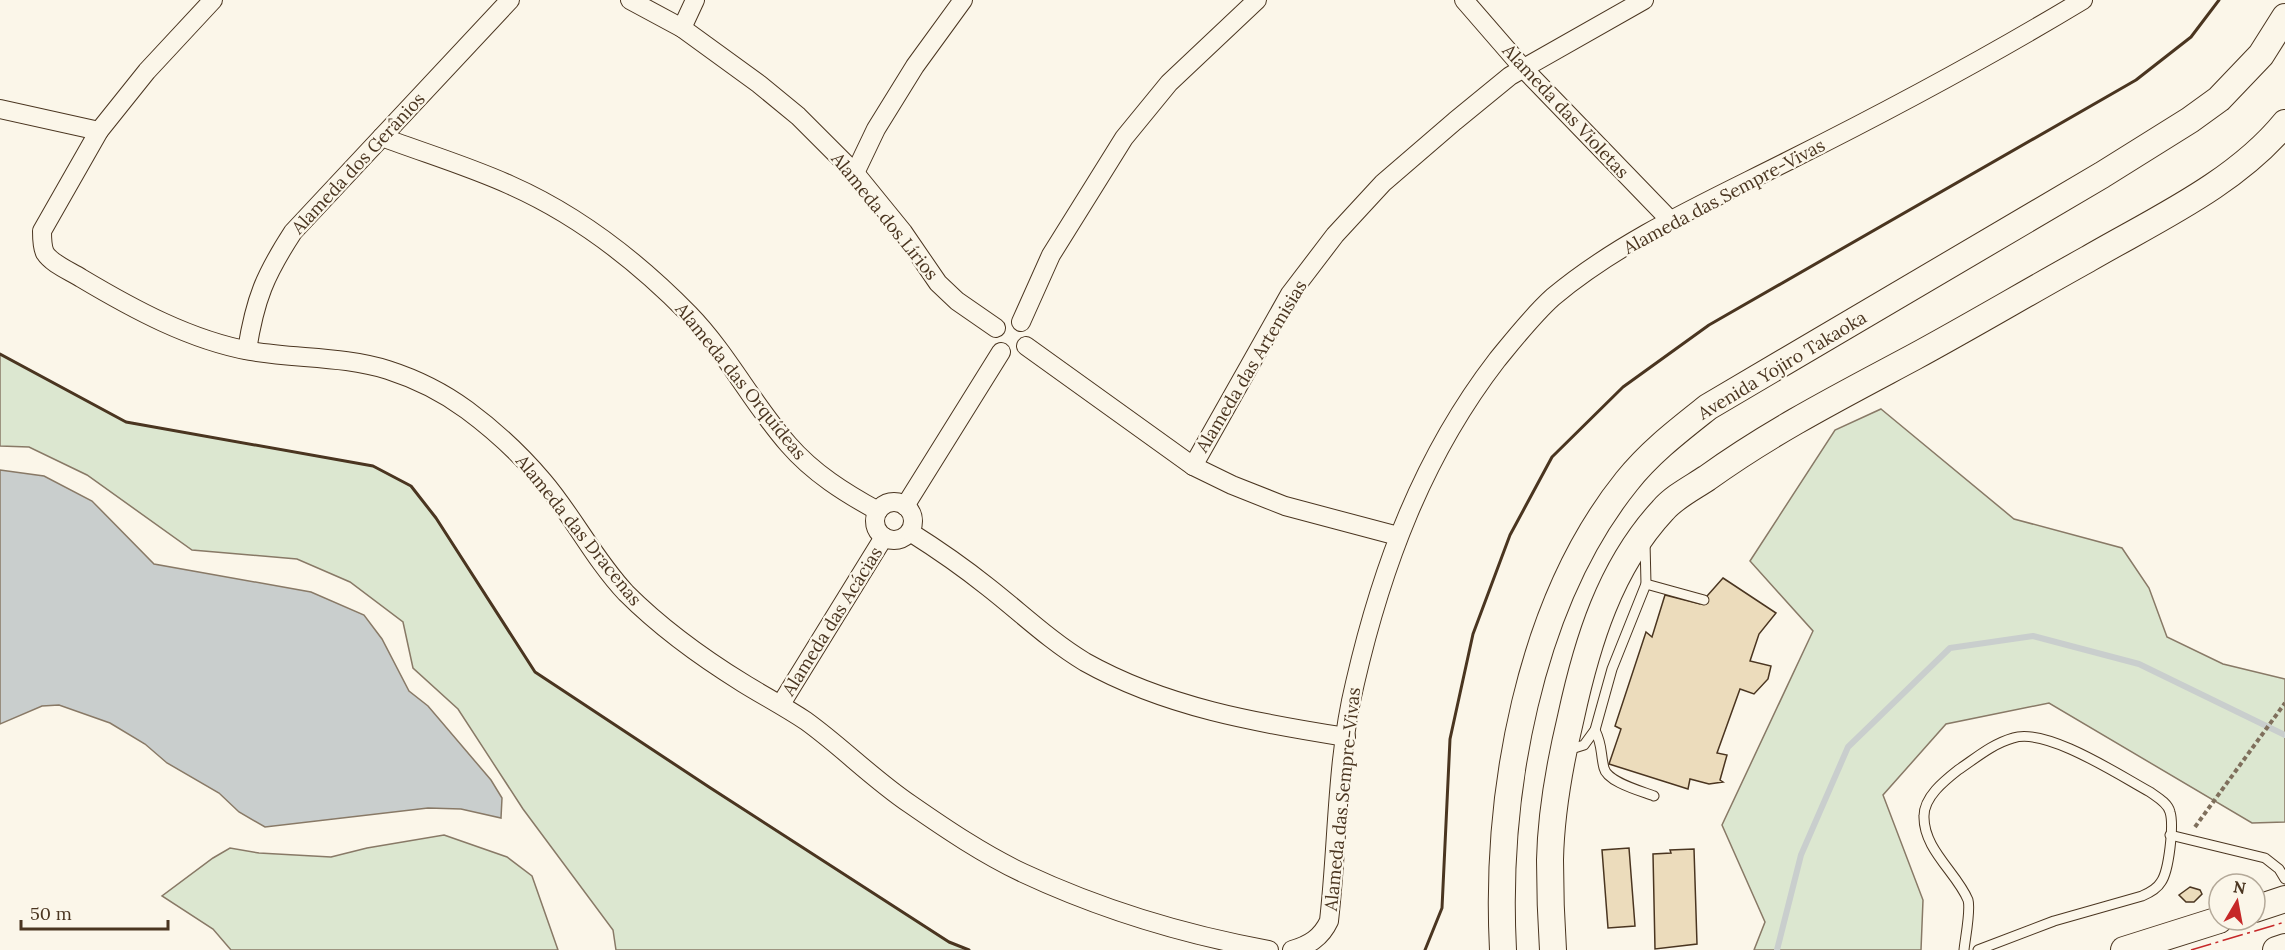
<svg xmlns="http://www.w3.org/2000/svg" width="2285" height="950" font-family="Lora,serif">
	<rect width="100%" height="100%" fill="#fbf6e9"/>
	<!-- green -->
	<g fill="#dce7d0" stroke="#887966" stroke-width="1.5">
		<polygon points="0,354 126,422 373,466 411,486 436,518 535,672 709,787 949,942 969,950 616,950 613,930 523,809 458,709 413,668 403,622 350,582 297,559 192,550 87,475 29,447 0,446"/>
		<polygon points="1881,409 2014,519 2122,548 2149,588 2167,637 2223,664 2285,679 2285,822 2252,823 2049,703 1946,724 1883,795 1923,900 1921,950 1754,950 1765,922 1722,825 1813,631 1750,561 1835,430"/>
		<polygon points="444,835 507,857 532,876 558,950 231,950 213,929 162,896 213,858 230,848 259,853 331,857 367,848"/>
	</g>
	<!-- water -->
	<polygon fill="#c9cecd" stroke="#887966" stroke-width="1.5" points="0,470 44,476 92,501 154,564 311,592 364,615 382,639 409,691 428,706 491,780 502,798 501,818 461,809 428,808 265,827 239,812 219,793 167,763 145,744 110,723 59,705 42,706 0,724"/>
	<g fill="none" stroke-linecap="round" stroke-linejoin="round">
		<!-- stream -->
		<polyline stroke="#c9cecd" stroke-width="6" points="1777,950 1801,855 1848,747 1950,648 2033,636 2139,664 2285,735"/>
	</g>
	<!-- building -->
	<g fill="#ecdcbc" stroke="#4a3520" stroke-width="1.5">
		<polygon points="1723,578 1776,613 1759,634 1750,661 1771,666 1768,679 1754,694 1740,689 1717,753 1727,755 1720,780 1723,782 1709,784 1690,779 1688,789 1609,764 1621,729 1615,726 1646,632 1652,637 1665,595 1700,604"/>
		<polygon points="1629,848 1635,926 1608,928 1602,850"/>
		<polygon points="1694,849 1697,944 1655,949 1653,854 1671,853 1670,850"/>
		<polygon points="2190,887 2200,890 2202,894 2194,902 2186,902 2179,895"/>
	</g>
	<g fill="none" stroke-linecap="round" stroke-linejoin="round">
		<defs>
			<g id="lane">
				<polyline points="1646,584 1704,600"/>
				<path d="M1595,730C1603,747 1600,752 1604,768C1607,782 1641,791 1654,796"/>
				<polyline points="1568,750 1584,745 1595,730 1612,669 1646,584 1645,542"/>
				<polyline points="2170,835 2265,858 2279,869 2285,879"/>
				<path d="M1964,950C1965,939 1971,910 1968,900C1957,873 1923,849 1924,816C1924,797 1944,781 1958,770C1976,758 1992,744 2013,738C2046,727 2119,775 2150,792C2157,797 2168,803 2170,812C2174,825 2169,871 2161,882C2157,889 2149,893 2142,896L2054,921L1978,950"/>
			</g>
			<g id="street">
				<path d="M213,0L147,71L99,131L42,231C42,238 42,247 45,253C52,264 70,271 81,278C133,309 190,340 250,351C296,359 344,356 388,370C416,379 444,393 467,410C494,430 521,455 543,481C573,516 594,559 626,593C661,628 701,657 743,683C764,696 785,707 806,721C842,747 873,779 910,804C946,829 983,854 1023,873C1100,909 1186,935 1269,950"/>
				<polyline points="630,0 682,28 759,84 798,116 855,173 903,232 938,283 957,301 996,328"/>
				<polyline points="1464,0 1523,68 1670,220"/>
				<polyline points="682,28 695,0"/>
				<polyline points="0,109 99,131"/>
				<path d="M382,137C424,153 468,166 510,185C578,215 636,260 689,314C727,353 752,403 788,444C813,473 845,493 878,511"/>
				<polyline points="855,173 876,129 915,66 963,0"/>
				<polyline points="1021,322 1051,255 1124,138 1169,83 1257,0"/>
				<polyline points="1026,346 1193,466 1232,485 1285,506 1398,536"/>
				<path d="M247,350C255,299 265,275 293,232L510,0"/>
				<polyline points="1193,466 1290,294 1335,235 1383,183 1455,121 1510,76 1644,0"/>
				<circle cx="894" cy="521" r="19"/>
				<polyline points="905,506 1001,352"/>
				<path d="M910,532C937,549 963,567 988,587C1020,612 1050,641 1085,662C1165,707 1257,723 1346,737"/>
				<polyline points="781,704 884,537"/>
				<path d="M1292,950C1309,945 1321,938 1329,921C1338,842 1336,761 1355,683C1382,566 1423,456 1497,360C1515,338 1532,316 1553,297C1621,240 1709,201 1788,161C1888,111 1987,58 2083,0"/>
			</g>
			<g id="secondary">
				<polyline points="2255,909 2285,899"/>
				<path d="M1503,950C1495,796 1528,604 1627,481C1650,452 1679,430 1708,407L2102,175L2190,120L2219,99L2261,55L2285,17"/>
				<path d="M1553,950C1551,920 1550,890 1550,860C1551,812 1560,763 1571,717C1587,643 1610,567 1663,510C1674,497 1692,488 1707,478C1772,431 1843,395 1914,357C1973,325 2030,291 2088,259C2155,220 2235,184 2285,123"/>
				<polyline points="2124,950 2219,920"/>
				<polyline points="2276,950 2285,947"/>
			</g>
		</defs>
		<!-- lane casing -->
		<use href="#lane" stroke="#4a3520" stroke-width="11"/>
		<!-- street casing -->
		<use href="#street" stroke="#4a3520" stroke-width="20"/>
		<!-- secondary casing -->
		<use href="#secondary" stroke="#4a3520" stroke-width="28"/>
		<!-- path -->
		<polyline stroke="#7f6f5c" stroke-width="4" stroke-dasharray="4.5 3" stroke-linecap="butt" points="2195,827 2285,703"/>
		<!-- lane -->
		<use href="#lane" stroke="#fbf6e9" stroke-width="9"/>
		<!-- street -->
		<use href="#street" stroke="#fbf6e9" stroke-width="18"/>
		<!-- secondary -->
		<use href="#secondary" stroke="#fbf6e9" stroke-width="26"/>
		<!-- wall -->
		<g stroke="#4a3520" stroke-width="3">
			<polyline points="0,354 126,422 373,466 411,486 436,518 535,672 709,787 949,942 969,950"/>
			<polyline points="1425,950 1442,908 1450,739 1473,634 1510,535 1552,457 1623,387 1709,325 2136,80 2191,37 2219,0"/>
		</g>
		<!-- power -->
		<polyline stroke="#c62828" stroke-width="1.5" stroke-dasharray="21 4.5 3 4.5" stroke-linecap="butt" points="2191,950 2285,922"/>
	</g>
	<g text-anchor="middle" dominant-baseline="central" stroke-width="4.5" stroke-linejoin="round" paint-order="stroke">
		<!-- street labels -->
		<g font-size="18" fill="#4a3520" stroke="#fbf6e9">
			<text transform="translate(1566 111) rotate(47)">Alameda das Violetas</text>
			<text transform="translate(358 163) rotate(-47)">Alameda dos Gerânios</text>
			<text transform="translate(1724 196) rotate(-28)">Alameda das Sempre-Vivas</text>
			<text transform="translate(885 216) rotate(51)">Alameda dos Lírios</text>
			<text transform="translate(1782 365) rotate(-31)">Avenida Yojiro Takaoka</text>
			<text transform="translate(1251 366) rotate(-59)">Alameda das Artemisias</text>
			<text transform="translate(741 381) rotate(51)">Alameda das Orquídeas</text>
			<text transform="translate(579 530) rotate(51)">Alameda das Dracenas</text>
			<text transform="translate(832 621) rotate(-58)">Alameda das Acácias</text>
			<text transform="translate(1342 799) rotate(-84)">Alameda das Sempre-Vivas</text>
		</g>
	</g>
	<!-- north arrow -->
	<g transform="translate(2237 902) rotate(10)"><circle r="28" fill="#fbf6e9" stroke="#b4a999" stroke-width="1.5"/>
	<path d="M0-4.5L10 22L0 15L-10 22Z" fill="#c62828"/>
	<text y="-9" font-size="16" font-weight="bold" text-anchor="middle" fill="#4a3520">N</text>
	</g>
	<!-- scale -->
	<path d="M21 920v9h147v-9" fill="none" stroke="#4a3520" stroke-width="3"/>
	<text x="30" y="920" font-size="18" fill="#4a3520" stroke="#fbf6e9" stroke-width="4.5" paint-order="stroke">50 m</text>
</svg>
